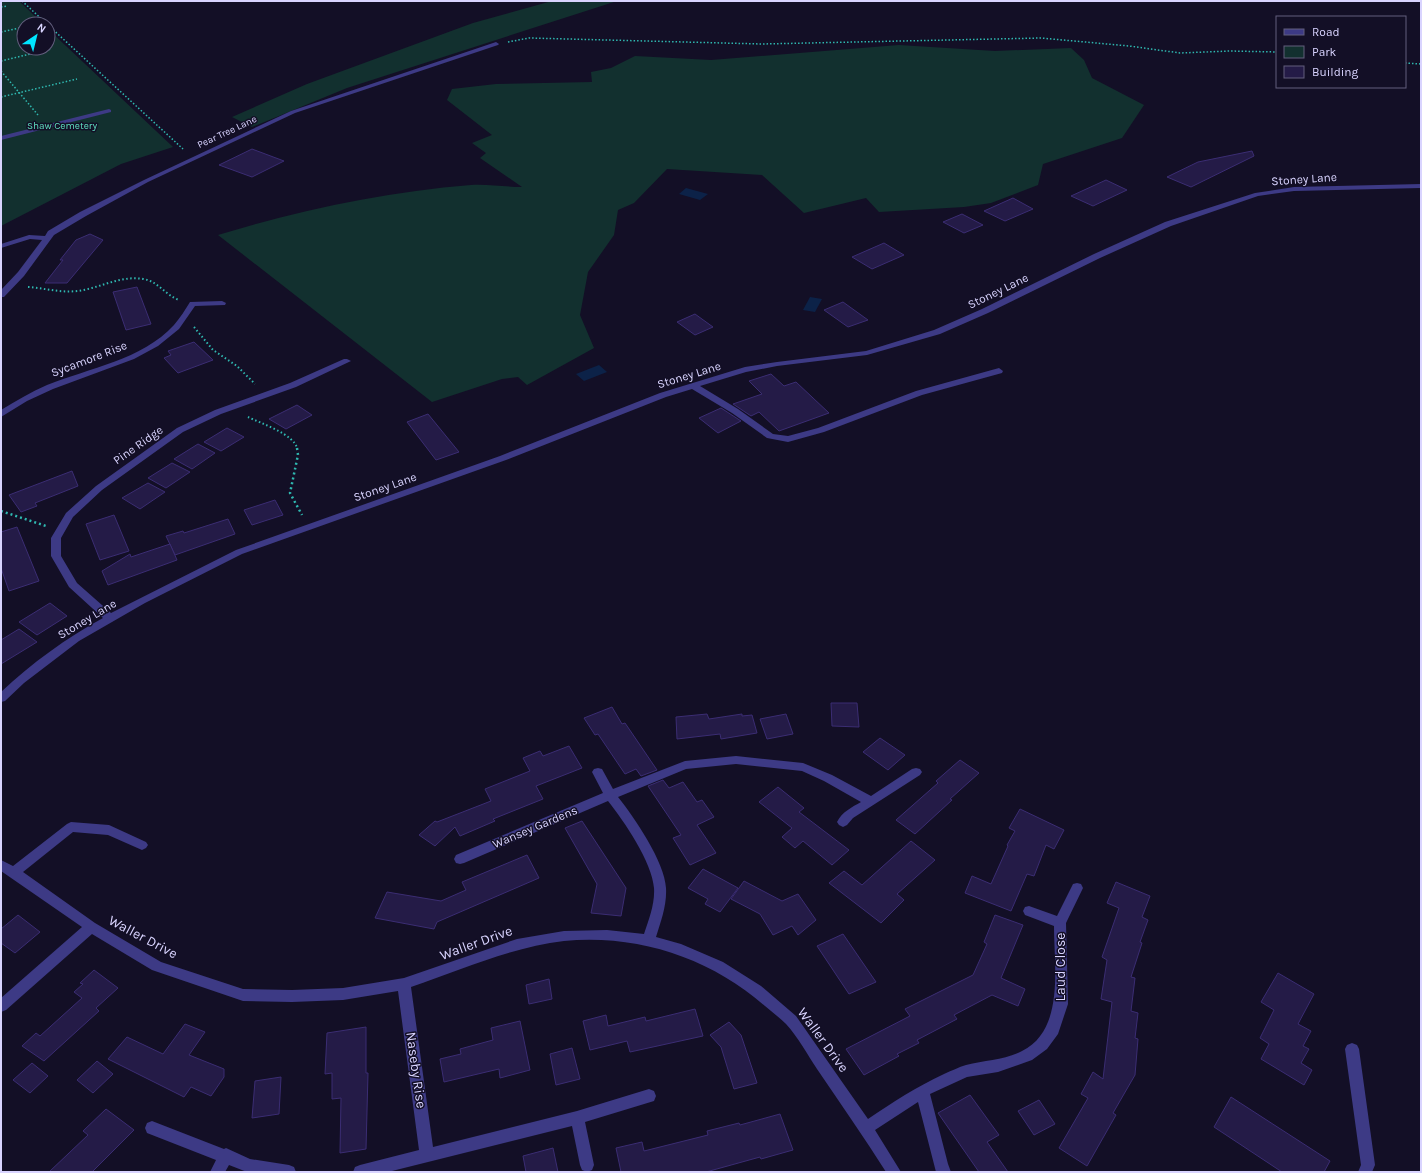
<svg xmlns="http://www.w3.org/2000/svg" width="1422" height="1173" font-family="Karla,sans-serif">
	<rect width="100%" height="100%" fill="#130f26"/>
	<!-- green -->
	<g fill="#12302f">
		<polygon points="1,1 19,1 43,24 24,24 24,48 48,48 48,29 173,147 121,164 1,226"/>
		<polygon points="552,1 617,1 347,88 252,127 232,117 307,84 473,23"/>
		<path d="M899,45L995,51L1071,48L1084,60L1092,78L1144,105L1122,138L1043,164L1038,185L991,203L964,207L879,212L866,198L804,213L762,175L667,169L634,203L618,210L614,235L588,272L580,315L594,348L527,385L518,377L502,379L432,402L218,235C299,210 385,192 471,185C488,184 505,187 522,187L480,158L486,153L472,143L492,135L447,100L452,89L496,84L592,82L591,72L611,68L635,56L711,60Z"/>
	</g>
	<!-- water -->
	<g fill="#0c2248">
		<polygon points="686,188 708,194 700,200 679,194"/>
		<polygon points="810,297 822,299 815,312 803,310"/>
		<polygon points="599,365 607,372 584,381 576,374"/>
	</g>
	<!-- building -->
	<g fill="#241b47" stroke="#3b2d73">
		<polygon points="252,149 284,161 252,177 219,165"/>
		<polygon points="1252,151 1254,156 1191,187 1167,177 1198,162"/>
		<polygon points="1106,180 1127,190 1093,206 1071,196"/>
		<polygon points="1013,198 1033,209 1005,221 984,211"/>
		<polygon points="962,214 983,225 964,233 943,222"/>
		<polygon points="90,234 103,240 67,283 45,283 63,260 60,260 76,240"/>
		<polygon points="884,243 904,255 872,269 852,257"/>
		<polygon points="137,287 151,324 126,330 113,292"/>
		<polygon points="843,302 868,320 848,327 824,310"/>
		<polygon points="695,314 713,327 695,335 677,322"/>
		<polygon points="194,342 213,360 178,373 164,358 171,355 168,351"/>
		<polygon points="771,374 784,386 796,382 829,413 779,431 759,412 751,416 733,404 762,394 749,381"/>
		<polygon points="297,405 312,415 286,429 269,419"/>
		<polygon points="721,408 741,421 718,433 699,418"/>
		<polygon points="428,414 459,452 436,460 407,422"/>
		<polygon points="227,428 244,437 221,451 204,442"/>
		<polygon points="198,444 215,453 192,469 174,459"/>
		<polygon points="172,463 190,472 166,488 148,478"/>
		<polygon points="72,471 78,486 35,503 37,506 21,512 9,495"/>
		<polygon points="148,483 165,492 140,509 122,498"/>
		<polygon points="275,500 283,515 252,525 244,510"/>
		<polygon points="114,515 129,551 100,560 86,524"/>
		<polygon points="228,519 235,534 175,555 166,536 183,531 184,533"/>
		<polygon points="17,527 39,581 9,591 1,568 1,532"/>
		<polygon points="170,544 177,560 108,585 102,571 130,554 131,557"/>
		<polygon points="50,603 67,616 37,635 19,622"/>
		<polygon points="19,629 37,642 1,664 1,640"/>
		<polygon points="831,703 857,703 859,727 832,726"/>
		<polygon points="612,707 622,724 625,723 657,770 641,776 636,769 625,774 598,734 595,735 584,718"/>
		<polygon points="707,714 709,719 742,714 742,716 752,715 757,733 721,739 720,734 677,739 676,717"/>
		<polygon points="786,714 793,734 767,739 760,719"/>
		<polygon points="880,738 905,755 888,770 863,752"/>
		<polygon points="569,746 582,768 536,786 543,799 493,819 495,821 460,836 455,827 435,846 419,835 435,821 437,822 491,801 485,789 530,771 523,758 540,751 543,756"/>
		<polygon points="960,760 979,773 950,799 952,800 915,834 896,820 938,783 936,781"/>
		<polygon points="663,780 669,788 683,782 697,802 702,800 714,817 697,825 716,853 690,865 673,838 681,835 648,786"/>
		<polygon points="778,787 804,808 799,812 849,850 832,865 803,841 795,848 782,837 792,828 759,802"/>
		<polygon points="1020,809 1064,830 1054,849 1046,845 1034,876 1027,874 1011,911 965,893 972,876 991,884 1008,846 1007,845 1015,831 1009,828"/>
		<polygon points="582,821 626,888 621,916 591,913 597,884 565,828"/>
		<polygon points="911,841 935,860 897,894 904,900 881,923 829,883 844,871 862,885"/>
		<polygon points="527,855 539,878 437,922 434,929 375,918 387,892 441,901 466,890 462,882"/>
		<polygon points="703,869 738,888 720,912 705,904 708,899 688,888"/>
		<polygon points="744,881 782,901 798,894 816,920 798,935 792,926 773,935 760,914 731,899"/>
		<polygon points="1116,882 1150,896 1142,917 1148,920 1140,942 1142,943 1131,977 1135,978 1131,1011 1138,1013 1135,1038 1138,1039 1135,1075 1113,1113 1116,1115 1087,1166 1059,1148 1088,1098 1081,1094 1093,1072 1103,1079 1112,1002 1101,999 1107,960 1102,957 1119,908 1107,903"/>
		<polygon points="18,915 40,932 15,953 1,943 1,929"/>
		<polygon points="995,915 1023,925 1001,978 1025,989 1018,1006 992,995 954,1015 957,1019 917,1040 919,1043 897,1054 899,1056 864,1075 846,1049 910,1016 905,1009 973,975 987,944 984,942"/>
		<polygon points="843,934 876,982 849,994 817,946"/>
		<polygon points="94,970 118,988 96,1008 99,1011 44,1061 22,1046 36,1033 40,1036 82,998 74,992 83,984 80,983"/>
		<polygon points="1278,973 1314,994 1298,1024 1311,1031 1303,1046 1309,1049 1301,1063 1312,1070 1304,1085 1261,1059 1269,1044 1260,1038 1274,1010 1261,1002"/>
		<polygon points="549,979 552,999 529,1004 526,985"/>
		<polygon points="695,1009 703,1036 630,1052 627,1041 590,1050 583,1021 606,1015 608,1026 645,1017 646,1021"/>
		<polygon points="520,1021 530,1070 500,1078 499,1069 444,1082 440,1059 461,1054 460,1049 493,1040 491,1028"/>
		<polygon points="729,1022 741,1035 757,1083 734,1089 721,1047 710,1035"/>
		<polygon points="185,1024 205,1032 189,1055 224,1069 224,1077 211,1096 191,1087 184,1097 108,1059 127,1037 163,1054"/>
		<polygon points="366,1027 366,1073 368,1073 366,1149 340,1153 341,1098 332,1099 332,1073 325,1074 327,1033"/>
		<polygon points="572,1048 580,1079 556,1085 550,1054"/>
		<polygon points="97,1061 113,1074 93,1093 77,1080"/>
		<polygon points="32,1063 48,1076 30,1093 13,1080"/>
		<polygon points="281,1077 279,1114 252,1118 255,1081"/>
		<polygon points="970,1095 999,1135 987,1142 1008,1172 979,1172 938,1113"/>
		<polygon points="1231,1097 1330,1161 1324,1172 1282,1172 1214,1127"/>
		<polygon points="1039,1100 1055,1124 1034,1135 1018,1111"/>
		<polygon points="106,1109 134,1130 92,1172 49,1172 88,1135 83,1131"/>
		<polygon points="780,1114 793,1150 761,1159 760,1157 706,1172 621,1172 616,1148 642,1142 644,1151 708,1135 707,1131 739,1123 740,1125"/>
		<polygon points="553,1148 558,1172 526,1172 523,1156"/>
	</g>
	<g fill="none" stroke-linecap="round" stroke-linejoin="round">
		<!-- path-far2 -->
		<g stroke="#2fb8b0" stroke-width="1.5" stroke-dasharray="1.5 2" stroke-linecap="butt">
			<polyline points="22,1 47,24"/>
			<polyline points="1,7 7,6"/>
			<polyline points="48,25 183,149"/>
			<polyline points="1,32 24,27"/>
			<polyline points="508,42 529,38 762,44 1041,38 1129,46 1180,53 1230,51 1277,52"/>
			<polyline points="1,61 51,49"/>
			<polyline points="1405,63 1421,64"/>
			<polyline points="1,71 38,115"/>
			<polyline points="1,97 77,79"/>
		</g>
		<!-- path-far1 -->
		<g stroke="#2fb8b0" stroke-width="2" stroke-dasharray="1.5 2.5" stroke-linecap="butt">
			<path d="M28,287C44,288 60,293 77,291C98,289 120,275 143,279C158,281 165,295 179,300"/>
			<polyline points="194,327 213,350 237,366 255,384"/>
			<path d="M248,417C260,423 296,435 297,449"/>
		</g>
		<!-- path -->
		<g stroke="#2fb8b0" stroke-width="2.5" stroke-dasharray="2 3" stroke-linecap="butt">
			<polyline points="297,448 298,455 290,493 302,515"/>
			<polyline points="1,511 46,526"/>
		</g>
		<!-- minor -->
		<g fill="#3d3a85" fill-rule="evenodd">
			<polygon points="496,42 499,44 498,45 295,113 148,182 86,216 54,235 24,276 4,297 1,297 1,290 18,272 42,240 30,239 1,248 1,244 29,235 45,236 48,231 80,212 144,180 291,111"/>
			<polygon points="109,109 111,110 111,112 1,140 1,136"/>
			<path d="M1421,184V188L1294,191L1258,196L1171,226L1100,258L988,313L940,334L867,355L777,366L746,372L700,386L738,409L773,434L788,436L818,428L916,391L999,368L1003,371L1002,373L922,395L824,432L788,442L767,438L732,413L692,389L666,397L506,460L242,554L145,603L79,641L24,683L5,701L1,702V692C32,663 66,638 103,618L69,587L51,556V538L66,513L96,486L177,428L215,410L290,383L344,359H347L351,361L296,387L221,414L183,432L102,490L73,517L61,538V556L77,583L111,613L236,550L500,456L660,393L745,367L777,362L866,351L934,330L982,309L1094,254L1165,222L1255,193L1294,187Z"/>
			<path d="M222,301L226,303L225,305L195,306L179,329L158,346L134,359L53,389L27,401L1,417V410C16,401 31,392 47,385C89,368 142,360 174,325C180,318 185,310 190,302Z"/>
			<path d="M736,756L803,763L832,775L871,796L912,769L916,768L920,769L922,772L920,775L853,818L847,825L843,827L839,825L837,822C842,812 852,807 861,802L824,781L802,771L736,764L686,769L618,797C634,817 665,862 666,888C667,905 661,921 656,937L681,944L723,962L761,986L796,1016L868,1119C893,1102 916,1087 944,1074C951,1071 959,1067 966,1065C985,1060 1005,1060 1022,1051C1065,1030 1054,966 1054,926L1025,915L1023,911L1025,907L1029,906L1057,916L1073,884L1077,883L1081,884L1083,888L1066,923L1068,1004L1058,1034L1047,1049L1032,1060L998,1072L967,1077L930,1094L948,1164L951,1172H936L918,1102L875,1130L901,1172H886C864,1137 840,1103 817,1069C807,1054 798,1037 786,1024C780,1018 772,1012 765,1006C710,958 638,934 564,941C512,947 461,970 411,987L433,1147L577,1111L649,1089L654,1091L656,1096L654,1101L585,1122L594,1165L592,1170L587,1172L582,1170L580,1165L572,1126L388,1172H353L355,1167L360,1165L419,1150L398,991L343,1000L292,1002L243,1001L152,970L92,934L6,1010L1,1012V998L82,927L1,871V860L13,866L67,824L71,822L109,825L146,842L148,845L146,848L142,850L108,835L73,832L23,872L95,923L161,962L243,989L292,990L343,988L404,978L517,939L564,931L607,930L644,934C649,919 655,904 654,888C652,862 624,821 608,801L464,863L460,864L456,863L454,859L456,855L603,793L592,772L594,769L598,768L602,769L613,789L685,761Z"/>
			<polygon points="1352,1043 1357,1045 1359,1049 1375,1165 1372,1172 1358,1172 1361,1165 1345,1049 1347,1045"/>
			<polygon points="152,1121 224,1149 226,1148 250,1159 289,1165 294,1167 296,1172 247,1172 229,1165 225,1172 210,1172 216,1160 147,1133 145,1128 147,1123"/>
		</g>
	</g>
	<g text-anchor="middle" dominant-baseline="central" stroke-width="3" stroke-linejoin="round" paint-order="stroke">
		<!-- far-park labels -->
		<g font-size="10" fill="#5fe0c0" stroke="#130f26">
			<text x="62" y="126">Shaw Cemetery</text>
		</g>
		<!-- far-street labels -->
		<g font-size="10" fill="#d9d4ff" stroke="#130f26">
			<text transform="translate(227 132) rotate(-25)">Pear Tree Lane</text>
		</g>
		<!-- street labels -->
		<g font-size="12" fill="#d9d4ff" stroke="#130f26">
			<text transform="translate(1304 179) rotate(-4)">Stoney Lane</text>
			<text transform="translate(998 291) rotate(-26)">Stoney Lane</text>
			<text transform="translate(89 359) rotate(-21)">Sycamore Rise</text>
			<text transform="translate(689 375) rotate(-17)">Stoney Lane</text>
			<text transform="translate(138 445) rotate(-35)">Pine Ridge</text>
			<text transform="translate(385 487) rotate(-19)">Stoney Lane</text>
			<text transform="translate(87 619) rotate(-31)">Stoney Lane</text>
			<text transform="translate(535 827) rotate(-23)">Wansey Gardens</text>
		</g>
		<!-- near-street labels -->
		<g font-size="14" fill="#d9d4ff" stroke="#130f26">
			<text transform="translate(143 937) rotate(28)">Waller Drive</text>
			<text transform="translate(476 943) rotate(-20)">Waller Drive</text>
			<text transform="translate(1060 967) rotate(-90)">Laud Close</text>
			<text transform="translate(823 1040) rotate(54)">Waller Drive</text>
			<text transform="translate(416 1070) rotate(82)">Naseby Rise</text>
		</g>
	</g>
	<!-- border -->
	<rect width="1422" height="1173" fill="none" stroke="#d9d4ff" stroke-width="4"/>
	<!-- legend -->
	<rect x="1276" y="16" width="130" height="72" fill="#130f26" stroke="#625e7d"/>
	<rect x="1284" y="29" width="20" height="6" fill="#3d3a85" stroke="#625e7d"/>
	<text x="1312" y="36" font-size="12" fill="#d9d4ff">Road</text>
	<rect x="1284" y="46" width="20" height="12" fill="#12302f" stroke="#625e7d"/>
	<text x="1312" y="56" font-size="12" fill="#d9d4ff">Park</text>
	<rect x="1284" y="66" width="20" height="12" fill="#241b47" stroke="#625e7d"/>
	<text x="1312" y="76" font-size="12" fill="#d9d4ff">Building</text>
	<!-- north arrow -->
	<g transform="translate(36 36) rotate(35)"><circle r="19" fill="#130f26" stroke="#625e7d"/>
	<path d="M0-3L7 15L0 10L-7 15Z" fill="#00e5ff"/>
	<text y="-6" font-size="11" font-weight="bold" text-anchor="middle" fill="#d9d4ff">N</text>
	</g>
</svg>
